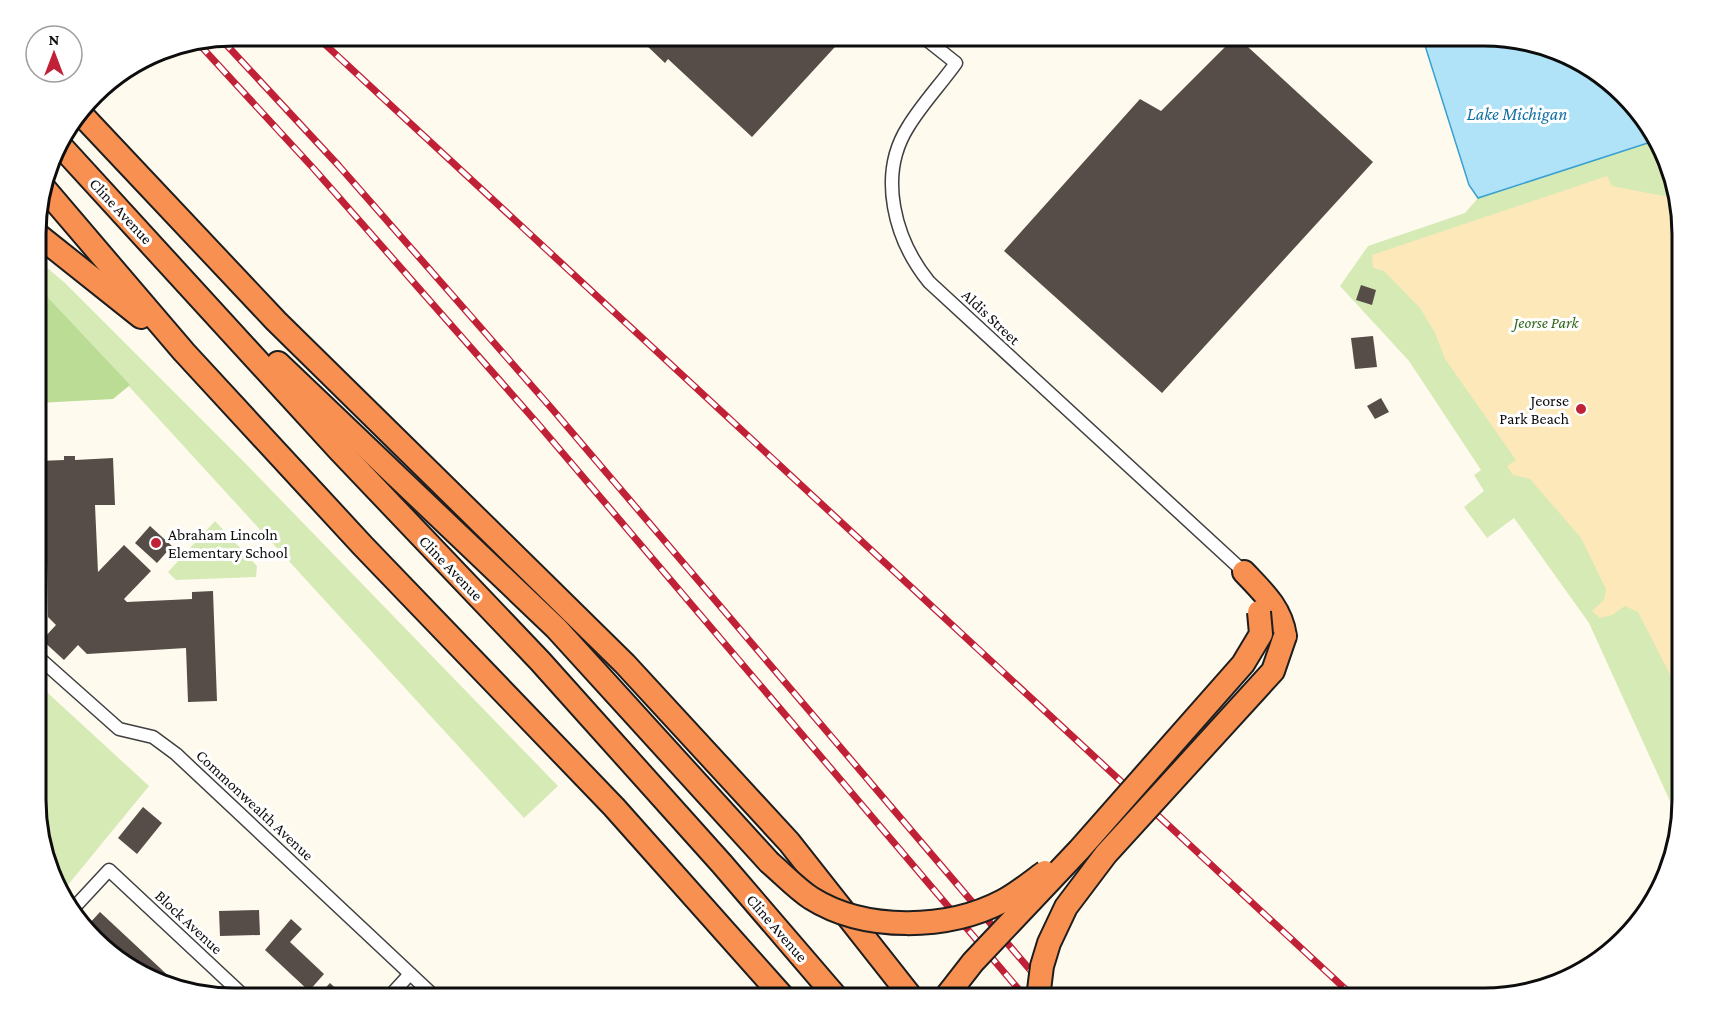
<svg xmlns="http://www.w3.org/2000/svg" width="1718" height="1034" font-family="'Crimson Pro',serif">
	<rect width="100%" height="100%" fill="#fffaee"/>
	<!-- green -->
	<g fill="#d6eab6">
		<polygon points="1654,141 1682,221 1682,812 1679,821 1589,623 1514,518 1487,538 1464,507 1484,491 1474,475 1481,470 1409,361 1340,286 1368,246 1465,213 1478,198"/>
		<polygon points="38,260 65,283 245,463 558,786 524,818 38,287"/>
		<polygon points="215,521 257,566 256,577 176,580 168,572"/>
		<polygon points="38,684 149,786 63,891 38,825"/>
	</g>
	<!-- forest -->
	<polygon fill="#bbdc95" points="38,287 130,385 113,399 38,403"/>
	<!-- sand -->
	<polygon fill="#fce8b9" points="1607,176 1612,186 1674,198 1682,221 1682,698 1638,612 1625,606 1612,615 1600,618 1592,611 1604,600 1606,589 1581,538 1530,479 1513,475 1507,466 1516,460 1445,359 1435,333 1420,308 1384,271 1373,268 1372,255"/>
	<!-- water -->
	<polygon fill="#b1e3f8" stroke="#36a0d1" stroke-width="1.5" points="1422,36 1484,36 1583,63 1649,125 1654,141 1478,198 1469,185"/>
	<!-- building -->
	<g fill="#564d49">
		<polygon points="652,36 845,36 752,137 668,59 665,63 645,44"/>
		<polygon points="1236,36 1373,162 1162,393 1004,251 1140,99 1161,111"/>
		<polygon points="1361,285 1376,290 1372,305 1356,300"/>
		<polygon points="1373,336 1377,367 1355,369 1351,338"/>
		<polygon points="1381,398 1389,412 1375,419 1367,406"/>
		<polygon points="64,456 75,456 75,460 113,458 115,505 95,505 98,572 124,545 151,571 124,599 127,602 192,599 192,592 213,591 217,701 188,702 186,648 87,654 78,645 64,660 42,640 56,625 48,617 46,507 38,508 38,461 64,460"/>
		<polygon points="150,526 172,546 157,563 135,543"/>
		<polygon points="143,807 162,823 137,854 118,838"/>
		<polygon points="259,910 260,935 220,936 219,911"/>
		<polygon points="100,912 175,982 135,971 87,926"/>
		<polygon points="291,919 302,929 290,942 324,974 309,991 265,950"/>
		<polygon points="330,983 346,998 316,998"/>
	</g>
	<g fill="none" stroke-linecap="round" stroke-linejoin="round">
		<defs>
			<g id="street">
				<path d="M922,36L956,63C941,84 922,104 908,127C877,176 895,240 929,282L1244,572"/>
				<polyline points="38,657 119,729 153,737 176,754 436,998"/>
				<polyline points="71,911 109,870 246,998"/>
				<polyline points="388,998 410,974"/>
			</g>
			<g id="highway">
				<polyline points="81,114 276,321 625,664 789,842 912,998"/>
				<polyline points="59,144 340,451 540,661 722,864 837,998"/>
				<polyline points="44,188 184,352 363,546 614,807 784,998"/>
				<polyline points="38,235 141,317"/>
				<polyline points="278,363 556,628 769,862"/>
				<path d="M1244,572C1263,592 1281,608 1285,636"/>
			</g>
		</defs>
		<!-- street casing -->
		<use href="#street" stroke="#404040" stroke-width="15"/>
		<!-- highway casing -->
		<use href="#highway" stroke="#1e1e1e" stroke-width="26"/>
		<!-- street -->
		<use href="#street" stroke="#fff" stroke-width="12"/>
		<!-- highway -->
		<use href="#highway" stroke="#f89052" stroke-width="22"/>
		<defs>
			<g id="rail">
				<polyline points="316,36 1355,998"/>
				<polyline points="221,39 339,166 553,410 1054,998"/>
				<polyline points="198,43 314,169 538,424 1026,998"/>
			</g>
		</defs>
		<!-- rail casing -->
		<use href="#rail" stroke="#c12136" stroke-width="7"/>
		<!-- rail -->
		<use href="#rail" stroke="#fff" stroke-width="4.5" stroke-dasharray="14" stroke-linecap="butt"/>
		<defs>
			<g id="highway-bridge">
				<path d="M769,862C783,874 796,888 811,898C865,932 948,930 1003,901C1018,893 1031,882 1045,872"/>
				<polyline points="945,998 973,962 1079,850 1243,664 1261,634 1259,612"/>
				<polyline points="1038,998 1042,966 1049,943 1066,907 1106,854 1273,671 1285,636"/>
			</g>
		</defs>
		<!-- highway-bridge casing -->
		<use href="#highway-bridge" stroke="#1e1e1e" stroke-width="26" stroke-linecap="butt"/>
		<!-- highway-bridge -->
		<use href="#highway-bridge" stroke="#f89052" stroke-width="22"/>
	</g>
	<!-- markers -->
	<g fill="#c12136" stroke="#fff" stroke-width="2">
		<circle cx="1581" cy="409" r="6"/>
		<circle cx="156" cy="543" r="6"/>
	</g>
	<g text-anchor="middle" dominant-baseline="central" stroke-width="6" stroke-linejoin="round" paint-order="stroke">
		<!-- street labels -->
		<g font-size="16" fill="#0d0d0d" stroke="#fff">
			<text transform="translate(121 211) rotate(47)">Cline Avenue</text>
			<text transform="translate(991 317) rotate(43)">Aldis Street</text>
			<text transform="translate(451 568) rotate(46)">Cline Avenue</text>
			<text transform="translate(255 805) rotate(43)">Commonwealth Avenue</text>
			<text transform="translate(189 922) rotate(43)">Block Avenue</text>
			<text transform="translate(777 928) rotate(49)">Cline Avenue</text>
		</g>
		<!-- park labels -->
		<g font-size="16" font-style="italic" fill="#31671c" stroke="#fff">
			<text x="1546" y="322">Jeorse Park</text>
		</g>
		<!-- poi labels -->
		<g font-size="16" fill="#0d0d0d" stroke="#fff" text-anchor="end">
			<text x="1569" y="400">Jeorse<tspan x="1569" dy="18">Park Beach</tspan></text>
			<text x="168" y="534" text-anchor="start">Abraham Lincoln<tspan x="168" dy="18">Elementary School</tspan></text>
		</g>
		<!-- water labels -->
		<g font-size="18" font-style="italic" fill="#1370a3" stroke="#fff">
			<text x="1517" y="114">Lake Michigan</text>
		</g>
	</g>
	<!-- crop -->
	<path d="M0 0H1718V1034H0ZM234 46H1484A188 188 0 0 1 1672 234V800A188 188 0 0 1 1484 988H234A188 188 0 0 1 46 800V234A188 188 0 0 1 234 46Z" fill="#fff" fill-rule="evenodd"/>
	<path fill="none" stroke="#0d0d0d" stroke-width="3" d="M234 46H1484A188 188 0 0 1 1672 234V800A188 188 0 0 1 1484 988H234A188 188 0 0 1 46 800V234A188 188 0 0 1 234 46Z"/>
	<!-- north arrow -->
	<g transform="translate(54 54)"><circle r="28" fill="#ffffff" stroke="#9e9e9e" stroke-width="1.5"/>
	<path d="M0-4.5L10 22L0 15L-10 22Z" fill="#c12136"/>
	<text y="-9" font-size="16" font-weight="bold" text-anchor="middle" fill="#0d0d0d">N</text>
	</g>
</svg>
